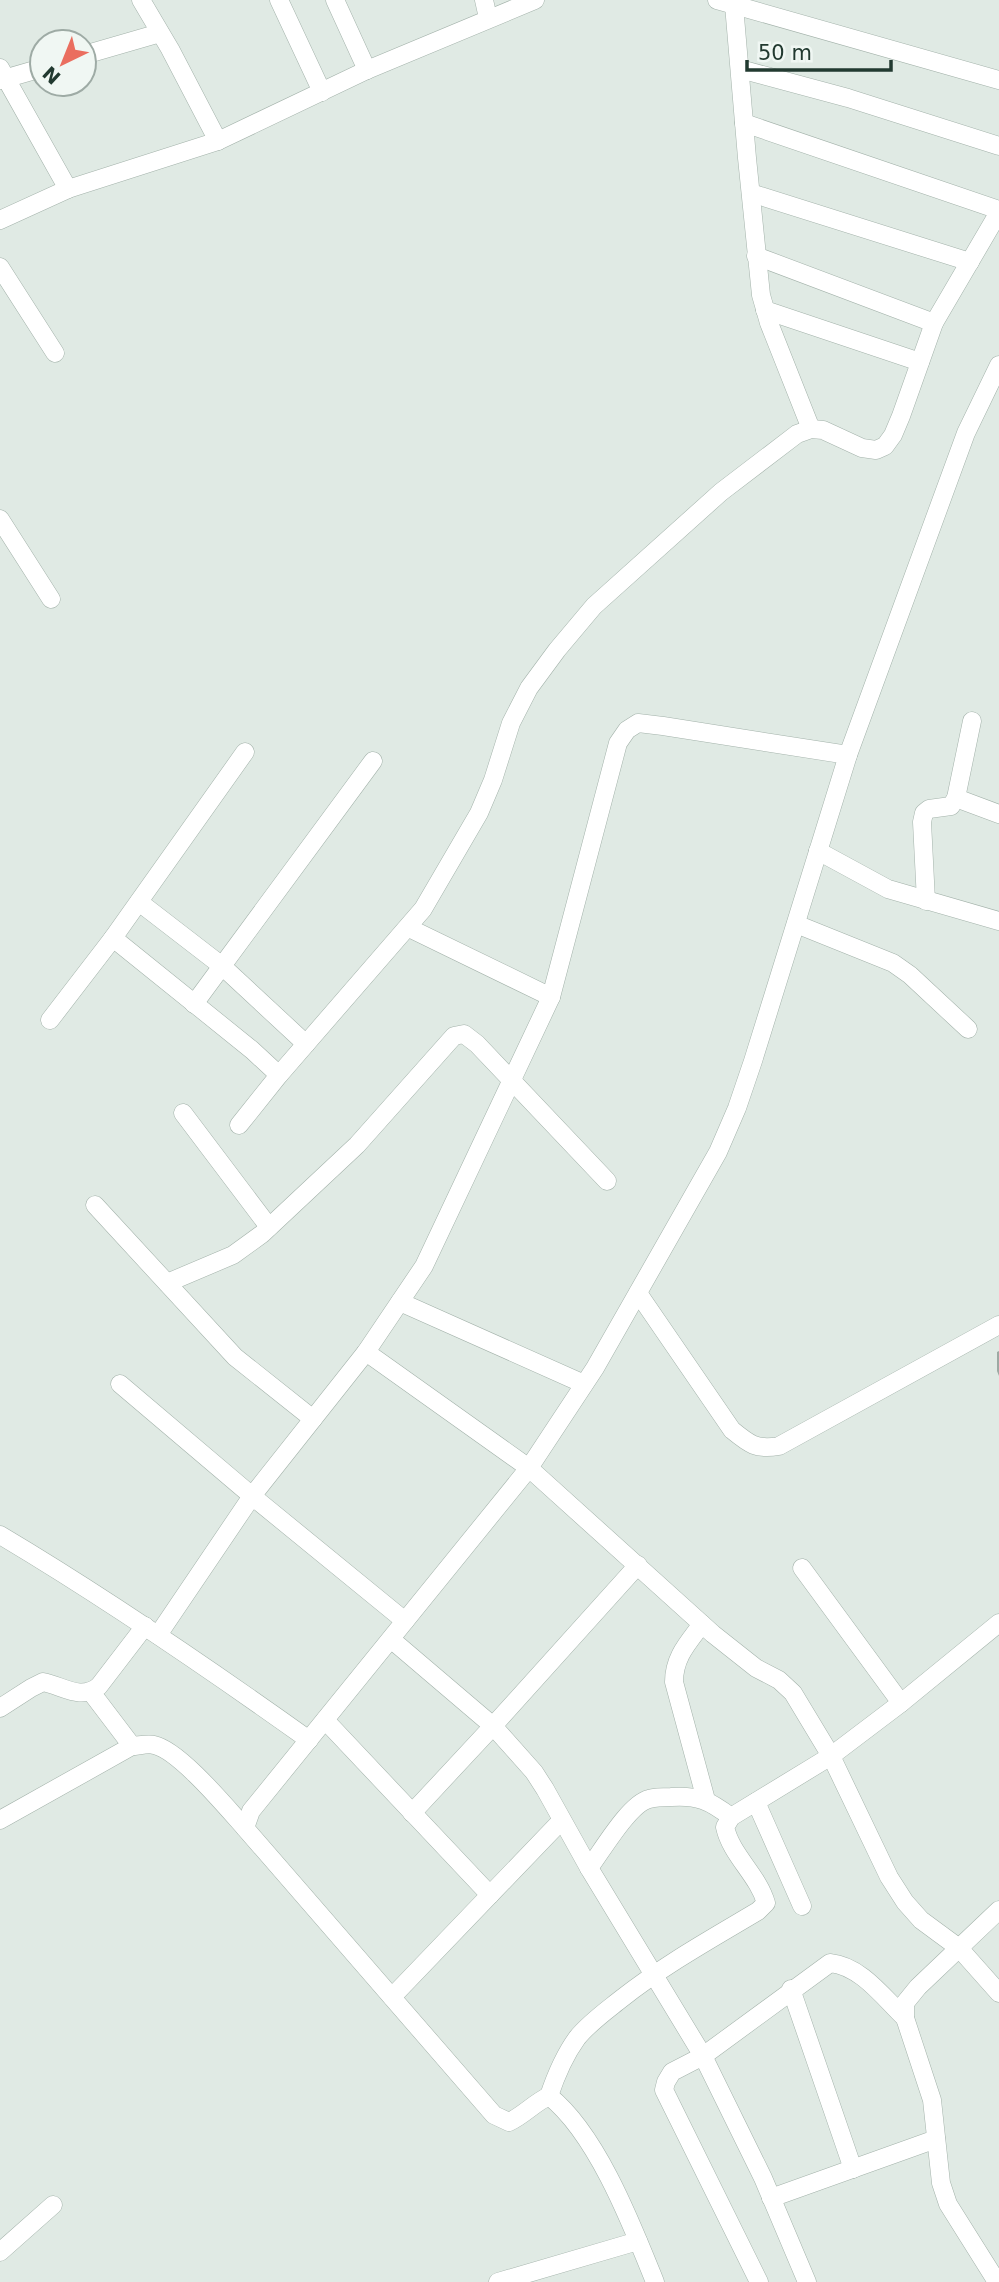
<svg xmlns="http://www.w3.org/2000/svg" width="999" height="2282" font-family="'DejaVu Sans',sans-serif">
	<rect width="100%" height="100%" fill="#e0eae4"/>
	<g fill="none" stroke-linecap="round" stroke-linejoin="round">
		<defs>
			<g id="minor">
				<polyline points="141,0 170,49 218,141"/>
				<polyline points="279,0 322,92"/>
				<polyline points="335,0 367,70"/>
				<polyline points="484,0 488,18"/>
				<polyline points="717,0 999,80"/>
				<polyline points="734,5 747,158 761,295 769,323 811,429"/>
				<polyline points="84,55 160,33"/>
				<polyline points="0,68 68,189"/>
				<polyline points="740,69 848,98 999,146"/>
				<polyline points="0,80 42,68"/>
				<polyline points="744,123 999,210"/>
				<polyline points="751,193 970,262"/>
				<polyline points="0,220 68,189 218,141 367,70 535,0"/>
				<polyline points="756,256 934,323"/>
				<polyline points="0,267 55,353"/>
				<polyline points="765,310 920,362"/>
				<polyline points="0,519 51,599"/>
				<polyline points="956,798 999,814"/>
				<polyline points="818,851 888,889 999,921"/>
				<polyline points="926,901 922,822 924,813 929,809 951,806 956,798 972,721"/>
				<polyline points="139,902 222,966 306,1044"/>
				<polyline points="796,924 893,963 910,975 968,1029"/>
				<polyline points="409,928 551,997"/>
				<polyline points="113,938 252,1050 279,1075"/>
				<polyline points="194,1004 373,761"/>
				<polyline points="50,1020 113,938 245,752"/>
				<polyline points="183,1113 269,1227"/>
				<polyline points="239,1125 279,1075 423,909 479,813 493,780 511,723 529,688 557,650 594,606 721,492 797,434 811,429 823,430 862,448 876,450 885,446 893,435 901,416 934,323 999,212"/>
				<polyline points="95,1205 235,1357 313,1419"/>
				<polyline points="167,1283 233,1255 262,1234 357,1145 454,1036 464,1034 477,1044 607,1181"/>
				<path d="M638,1293L732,1430C749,1444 756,1450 779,1446L999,1325"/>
				<polyline points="400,1302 584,1384"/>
				<polyline points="366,1352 529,1468 713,1634 756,1668 779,1680 793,1693 831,1756 889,1877 905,1902 921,1920 959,1948 999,1993"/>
				<polyline points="120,1384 252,1496 366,1352 424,1266 551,997 618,743 627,730 638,723 663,726 848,755"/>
				<path d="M0,1535C106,1598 208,1668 309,1740"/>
				<polyline points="802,1568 901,1703"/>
				<path d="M702,1624C688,1643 674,1657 674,1682L706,1800"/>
				<polyline points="158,1635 252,1496 405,1621"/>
				<polyline points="392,1640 493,1726 534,1772 545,1789 589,1868 703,2056 763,2178 807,2282"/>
				<polyline points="91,1692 132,1746"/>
				<path d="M0,1708L31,1688L43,1682C63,1686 81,1701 99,1686L145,1626"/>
				<polyline points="325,1720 490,1895"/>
				<polyline points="756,1802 802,1906"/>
				<polyline points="412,1813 493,1726 638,1565"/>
				<path d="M0,1820L132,1746C138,1746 148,1743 154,1745C179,1750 227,1808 245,1828"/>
				<path d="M589,1868C602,1851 629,1804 649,1799C656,1797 664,1797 671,1797C698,1795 710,1801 731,1817"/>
				<polyline points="791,1989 853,2169"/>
				<polyline points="392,1997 561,1821"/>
				<path d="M549,2096C556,2075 564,2056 577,2038C589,2023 606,2011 621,1999C664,1965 711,1939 758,1911L766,1903C758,1875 731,1855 725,1827L731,1817L831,1756L901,1703L999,1623"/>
				<polyline points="771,2198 936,2139"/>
				<polyline points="0,2252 53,2205"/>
				<polyline points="498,2282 638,2241"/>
				<path d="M655,2282C632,2225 597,2134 549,2096C534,2103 524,2115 509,2122L494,2115L245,1828L251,1811L529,1468L595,1368L718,1152L737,1108L753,1061L848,755L966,433L999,365"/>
				<path d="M759,2282L664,2090L666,2082L672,2072L703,2056L830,1963C861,1966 883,1997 905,2018"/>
				<polyline points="997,2282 948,2204 941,2183 932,2100 905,2018 905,2003 918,1987 999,1910"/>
			</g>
		</defs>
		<!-- minor casing -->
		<use href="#minor" stroke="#a3b2aa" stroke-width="19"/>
		<!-- minor -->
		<use href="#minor" stroke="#fff" stroke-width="18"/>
	</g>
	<!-- wall -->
	<polygon fill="#9da9a3" points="999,1351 999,1376 997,1371 997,1352"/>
	<!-- north arrow -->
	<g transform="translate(63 63) rotate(223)"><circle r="33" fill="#f0f7f3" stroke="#9eaba5" stroke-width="2"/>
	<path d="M0-5L12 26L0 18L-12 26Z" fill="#ea6e5f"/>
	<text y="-10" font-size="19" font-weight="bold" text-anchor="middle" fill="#223a30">N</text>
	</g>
	<!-- scale -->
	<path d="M747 60v10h144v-10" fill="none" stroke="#223a30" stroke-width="3.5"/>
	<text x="758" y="60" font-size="21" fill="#223a30" stroke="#f0f7f3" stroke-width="5" paint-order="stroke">50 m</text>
</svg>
